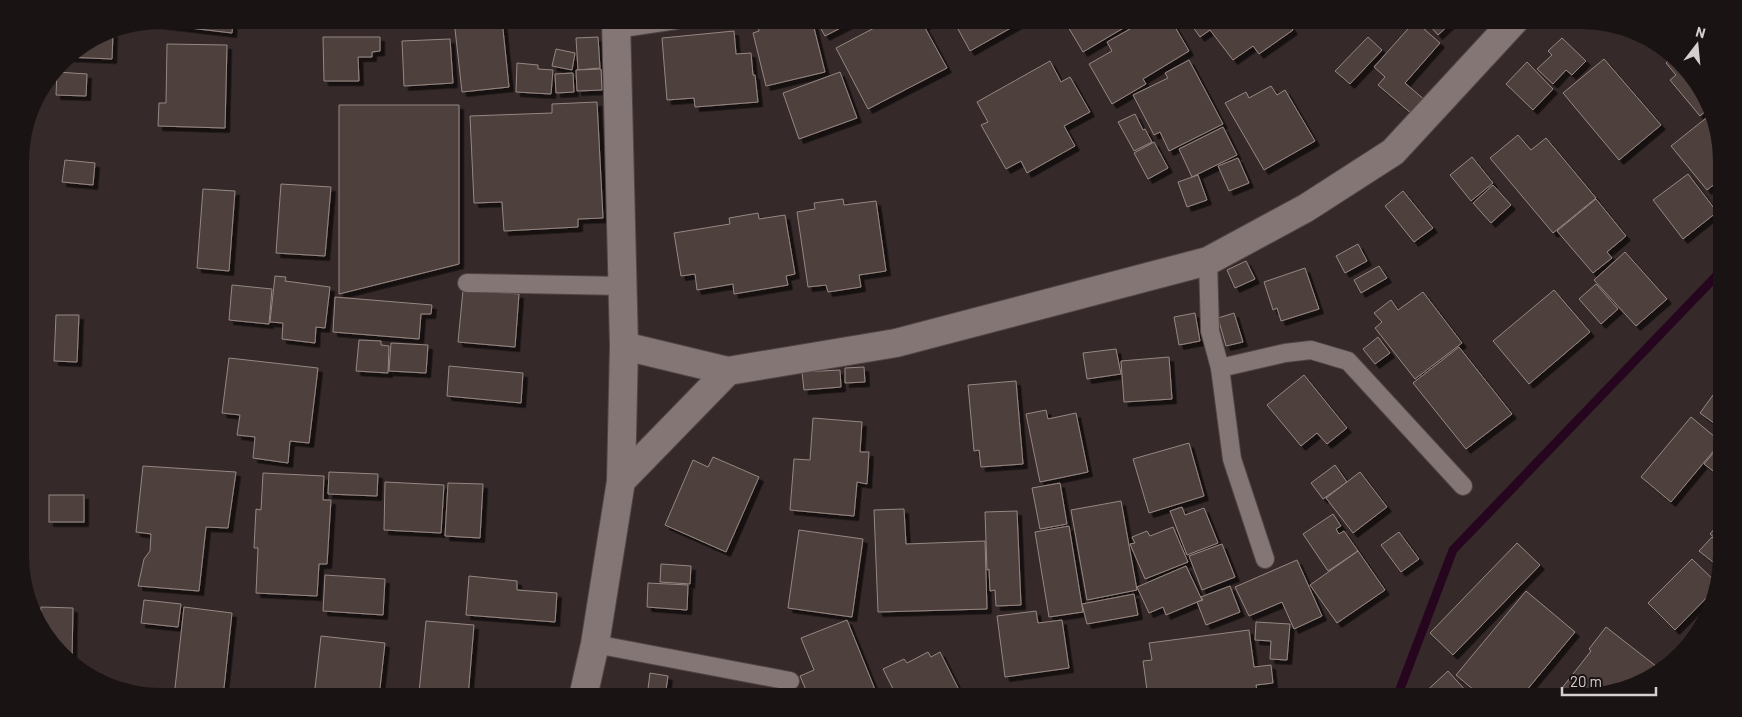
<svg xmlns="http://www.w3.org/2000/svg" width="1742" height="717" font-family="Barlow,sans-serif">
	<defs>
		<filter id="shadow"><feDropShadow dx="4.5" dy="4.5" stdDeviation="0" flood-color="#0009"/></filter>
	</defs>
	<rect width="100%" height="100%" fill="#362929"/>
	<g fill="none" stroke-linecap="round" stroke-linejoin="round">
		<!-- stream -->
		<polyline stroke="#26061f" stroke-width="9" points="1397,697 1453,550 1721,271"/>
	</g>
	<!-- building -->
	<g fill="#4d403c" stroke="#968782" filter="url(#shadow)">
		<polygon points="161,20 233,20 232,33 148,23"/>
		<polygon points="381,20 441,20 381,21"/>
		<polygon points="454,20 502,20 509,87 462,92"/>
		<polygon points="769,20 774,20 776,27 812,20 825,72 766,86 753,33 759,31 757,23"/>
		<polygon points="816,20 856,20 825,36"/>
		<polygon points="872,20 928,20 929,23 924,26 947,68 868,109 836,48 876,27"/>
		<polygon points="953,20 1025,20 970,51"/>
		<polygon points="1064,20 1137,20 1083,52"/>
		<polygon points="1165,20 1171,20 1189,51 1143,79 1146,84 1112,104 1089,64 1112,51 1107,42 1144,21 1149,29"/>
		<polygon points="1188,20 1286,20 1293,30 1259,54 1253,46 1233,60 1210,30 1200,37"/>
		<polygon points="1425,20 1448,20 1451,23 1438,35"/>
		<polygon points="1415,21 1440,43 1405,83 1426,101 1413,115 1378,85 1385,77 1374,67"/>
		<polygon points="734,31 736,54 751,53 753,75 755,75 758,102 695,107 694,98 667,100 662,38"/>
		<polygon points="103,33 113,33 112,59 66,57"/>
		<polygon points="323,37 380,37 380,51 372,52 372,57 358,57 359,81 324,81"/>
		<polygon points="598,37 600,68 578,70 576,38"/>
		<polygon points="1368,37 1382,50 1350,84 1335,71"/>
		<polygon points="1562,38 1586,61 1572,75 1566,70 1553,84 1537,69 1552,55 1548,51"/>
		<polygon points="450,39 453,83 404,86 402,41"/>
		<polygon points="167,44 227,45 225,128 158,126 159,103 166,103"/>
		<polygon points="556,49 575,53 572,70 552,66"/>
		<polygon points="1671,58 1693,75 1707,110 1700,116 1670,80 1676,75 1666,63"/>
		<polygon points="1604,59 1661,125 1619,160 1563,93"/>
		<polygon points="1189,60 1223,124 1169,151 1160,132 1154,135 1133,95 1168,78 1165,73"/>
		<polygon points="1050,61 1061,82 1070,77 1090,112 1064,126 1075,146 1027,173 1021,161 1006,169 981,125 988,122 977,102"/>
		<polygon points="1527,62 1553,89 1533,110 1506,84"/>
		<polygon points="517,63 538,65 538,69 553,70 551,94 516,92"/>
		<polygon points="601,69 602,90 577,91 576,70"/>
		<polygon points="57,72 87,74 86,96 56,95"/>
		<polygon points="840,72 857,118 799,139 783,93"/>
		<polygon points="573,73 574,92 556,93 555,74"/>
		<polygon points="1271,86 1277,95 1285,90 1315,141 1264,170 1225,103 1246,92 1249,98"/>
		<polygon points="597,102 603,218 578,219 578,227 504,231 502,202 474,203 470,116 552,113 552,104"/>
		<polygon points="339,105 459,105 459,264 339,294"/>
		<polygon points="1135,114 1143,130 1145,129 1152,142 1134,151 1118,122"/>
		<polygon points="1710,115 1721,142 1721,179 1707,190 1671,146"/>
		<polygon points="1223,127 1237,155 1192,177 1179,149"/>
		<polygon points="1518,135 1531,150 1546,138 1596,198 1553,233 1490,158"/>
		<polygon points="1154,142 1168,168 1148,179 1134,153"/>
		<polygon points="1472,157 1493,183 1471,201 1450,175"/>
		<polygon points="1238,158 1249,183 1229,191 1218,166"/>
		<polygon points="65,160 95,163 93,185 62,182"/>
		<polygon points="1688,174 1717,212 1683,239 1653,200"/>
		<polygon points="1198,175 1207,200 1187,207 1178,182"/>
		<polygon points="281,184 331,187 325,256 276,253"/>
		<polygon points="1493,185 1511,205 1491,223 1473,203"/>
		<polygon points="203,189 235,191 229,271 197,268"/>
		<polygon points="1403,191 1433,228 1414,242 1385,206"/>
		<polygon points="843,199 844,205 876,201 886,271 859,275 861,287 828,292 826,285 808,287 797,212 815,209 814,203"/>
		<polygon points="1596,199 1626,236 1607,252 1612,258 1593,273 1557,231"/>
		<polygon points="758,213 759,219 785,215 795,274 786,276 788,285 734,294 733,284 697,290 695,274 681,276 674,233 730,224 729,218"/>
		<polygon points="1358,244 1367,261 1345,273 1336,256"/>
		<polygon points="1625,252 1667,299 1636,326 1594,280"/>
		<polygon points="1246,261 1255,279 1235,288 1227,270"/>
		<polygon points="1379,266 1387,278 1361,293 1354,280"/>
		<polygon points="1305,268 1319,309 1281,321 1277,308 1273,310 1264,282"/>
		<polygon points="275,276 286,277 285,281 330,287 325,328 316,327 315,343 282,339 283,323 270,322"/>
		<polygon points="1596,284 1618,309 1601,324 1579,299"/>
		<polygon points="232,285 272,289 269,324 229,320"/>
		<polygon points="463,290 519,294 515,347 458,342"/>
		<polygon points="1554,290 1590,332 1529,384 1493,341"/>
		<polygon points="1423,292 1462,343 1415,379 1375,328 1382,322 1374,313 1391,300 1398,310"/>
		<polygon points="335,297 432,305 431,314 421,314 419,339 333,332"/>
		<polygon points="1195,313 1200,341 1179,345 1174,317"/>
		<polygon points="1234,313 1243,342 1226,346 1218,318"/>
		<polygon points="56,315 79,315 77,362 54,361"/>
		<polygon points="1378,337 1390,353 1375,364 1363,349"/>
		<polygon points="359,340 381,341 381,345 389,346 388,373 356,371"/>
		<polygon points="391,343 428,345 426,373 389,371"/>
		<polygon points="1459,347 1512,414 1466,449 1413,383"/>
		<polygon points="1116,349 1121,374 1087,379 1083,353"/>
		<polygon points="1169,357 1172,399 1124,402 1121,361"/>
		<polygon points="229,358 318,368 309,443 290,441 288,463 253,458 255,437 237,435 240,415 222,413"/>
		<polygon points="449,366 523,373 521,403 447,396"/>
		<polygon points="864,367 865,382 845,383 845,368"/>
		<polygon points="840,370 841,387 804,390 802,372"/>
		<polygon points="1304,375 1347,428 1327,444 1317,433 1301,446 1267,405"/>
		<polygon points="1016,381 1023,464 981,467 979,450 974,451 968,385"/>
		<polygon points="1721,384 1722,429 1700,413"/>
		<polygon points="1046,410 1048,419 1076,413 1088,472 1040,482 1026,414"/>
		<polygon points="1691,417 1721,442 1671,502 1641,477"/>
		<polygon points="813,418 862,422 860,452 869,452 867,484 857,482 854,516 790,510 794,459 810,460"/>
		<polygon points="1189,443 1204,496 1149,513 1133,459"/>
		<polygon points="1722,443 1722,478 1704,464"/>
		<polygon points="713,457 759,477 726,552 665,525 693,460 708,467"/>
		<polygon points="1335,465 1347,482 1323,499 1311,483"/>
		<polygon points="143,466 236,472 228,528 206,527 199,591 138,586 144,559 150,551 151,534 136,532"/>
		<polygon points="329,472 378,474 377,496 328,494"/>
		<polygon points="1360,472 1387,507 1353,533 1326,498"/>
		<polygon points="263,473 324,476 323,500 331,500 327,564 319,564 317,596 256,593 258,548 254,548 256,509 261,510"/>
		<polygon points="385,482 444,485 441,533 384,530"/>
		<polygon points="448,483 483,484 480,538 445,536"/>
		<polygon points="1060,483 1067,524 1040,529 1032,488"/>
		<rect x="49" y="495" width="35" height="27"/>
		<polygon points="1121,501 1137,590 1087,600 1071,510"/>
		<polygon points="1182,507 1185,515 1204,508 1218,543 1187,555 1170,511"/>
		<polygon points="904,509 906,544 985,541 987,609 878,612 874,510"/>
		<polygon points="1017,511 1021,605 996,606 995,590 990,591 989,569 987,570 985,512"/>
		<polygon points="1333,514 1341,526 1336,529 1339,534 1344,531 1358,551 1328,571 1303,534"/>
		<polygon points="1722,520 1722,544 1710,534"/>
		<polygon points="1069,526 1083,612 1049,617 1035,532"/>
		<polygon points="1173,527 1188,562 1145,579 1130,544 1135,543 1132,537 1147,531 1150,536"/>
		<polygon points="799,530 863,539 852,617 788,608"/>
		<polygon points="1399,532 1419,559 1401,572 1381,545"/>
		<polygon points="1712,537 1722,546 1722,557 1719,567 1699,551"/>
		<polygon points="1517,543 1540,565 1453,655 1430,633"/>
		<polygon points="1222,544 1235,577 1202,590 1189,556"/>
		<polygon points="1358,551 1385,590 1337,623 1310,585"/>
		<polygon points="1692,559 1717,583 1716,588 1675,630 1648,603"/>
		<polygon points="1297,560 1322,616 1294,629 1282,602 1249,616 1235,587"/>
		<polygon points="661,564 691,566 690,584 660,582"/>
		<polygon points="1186,566 1202,600 1166,615 1163,607 1149,613 1137,587"/>
		<polygon points="325,575 385,579 383,615 323,611"/>
		<polygon points="469,576 517,581 517,590 557,593 555,622 466,615"/>
		<polygon points="648,583 688,585 687,610 647,607"/>
		<polygon points="1230,586 1240,612 1206,625 1197,602 1203,600 1201,597"/>
		<polygon points="1526,591 1575,632 1521,697 1482,697 1456,675"/>
		<polygon points="1134,594 1138,615 1087,624 1082,604"/>
		<polygon points="144,600 181,604 178,627 141,623"/>
		<polygon points="41,607 73,608 72,659 49,642 40,621"/>
		<polygon points="184,607 232,613 223,697 174,697"/>
		<polygon points="1036,611 1038,623 1062,620 1069,668 1005,677 997,616"/>
		<polygon points="847,620 878,697 809,697 800,676 814,670 801,638"/>
		<polygon points="426,621 474,625 468,697 419,693"/>
		<polygon points="1256,622 1290,624 1287,660 1270,659 1271,641 1255,640"/>
		<polygon points="1606,627 1661,670 1590,697 1555,697 1591,651 1589,649"/>
		<polygon points="1249,630 1254,667 1271,665 1273,683 1256,685 1258,697 1148,697 1143,661 1152,660 1149,643"/>
		<polygon points="321,636 385,643 379,697 314,697"/>
		<polygon points="928,652 931,657 940,652 961,694 957,697 897,697 883,669 904,659 907,663"/>
		<polygon points="1448,671 1467,692 1462,697 1420,697"/>
		<polygon points="650,673 668,676 665,697 647,697"/>
	</g>
	<g fill="none" stroke-linecap="round" stroke-linejoin="round">
		<defs>
			<g id="lane">
				<polyline points="616,29 676,20"/>
				<polyline points="1208,261 1210,331 1220,368 1232,459 1265,559"/>
				<polyline points="467,283 622,286"/>
				<polyline points="1220,368 1285,353 1311,350 1348,361 1463,486"/>
				<polyline points="595,644 790,681"/>
			</g>
			<g id="street">
				<polyline points="624,346 728,371 896,343 1208,261 1306,208 1393,152 1515,20"/>
				<polyline points="621,481 728,371"/>
				<polyline points="583,697 595,644 621,481 624,346 616,20"/>
			</g>
		</defs>
		<!-- lane casing -->
		<use href="#lane" stroke="#514647" stroke-width="20"/>
		<!-- street casing -->
		<use href="#street" stroke="#514647" stroke-width="30"/>
		<!-- lane -->
		<use href="#lane" stroke="#857676" stroke-width="18"/>
		<!-- street -->
		<use href="#street" stroke="#857676" stroke-width="28"/>
	</g>
	<!-- crop -->
	<path d="M0 0H1742V717H0ZM161 29H1581A132 132 0 0 1 1713 161V556A132 132 0 0 1 1581 688H161A132 132 0 0 1 29 556V161A132 132 0 0 1 161 29Z" fill="#191313" fill-rule="evenodd"/>
	<!-- north arrow -->
	<g transform="translate(1697 45) rotate(16)" stroke="#191313" stroke-width="4" paint-order="stroke">
	<path d="M0-4L9 19L0 12L-9 19Z" fill="#d7cfcf"/>
	<text y="-8" font-size="14" font-weight="bold" text-anchor="middle" fill="#d7cfcf">N</text>
	</g>
	<!-- scale -->
	<path d="M1562 687v8h94v-8" fill="none" stroke="#d7cfcf" stroke-width="2.5"/>
	<text x="1570" y="687" font-size="15" fill="#d7cfcf" stroke="#191313" stroke-width="4" paint-order="stroke">20 m</text>
</svg>
